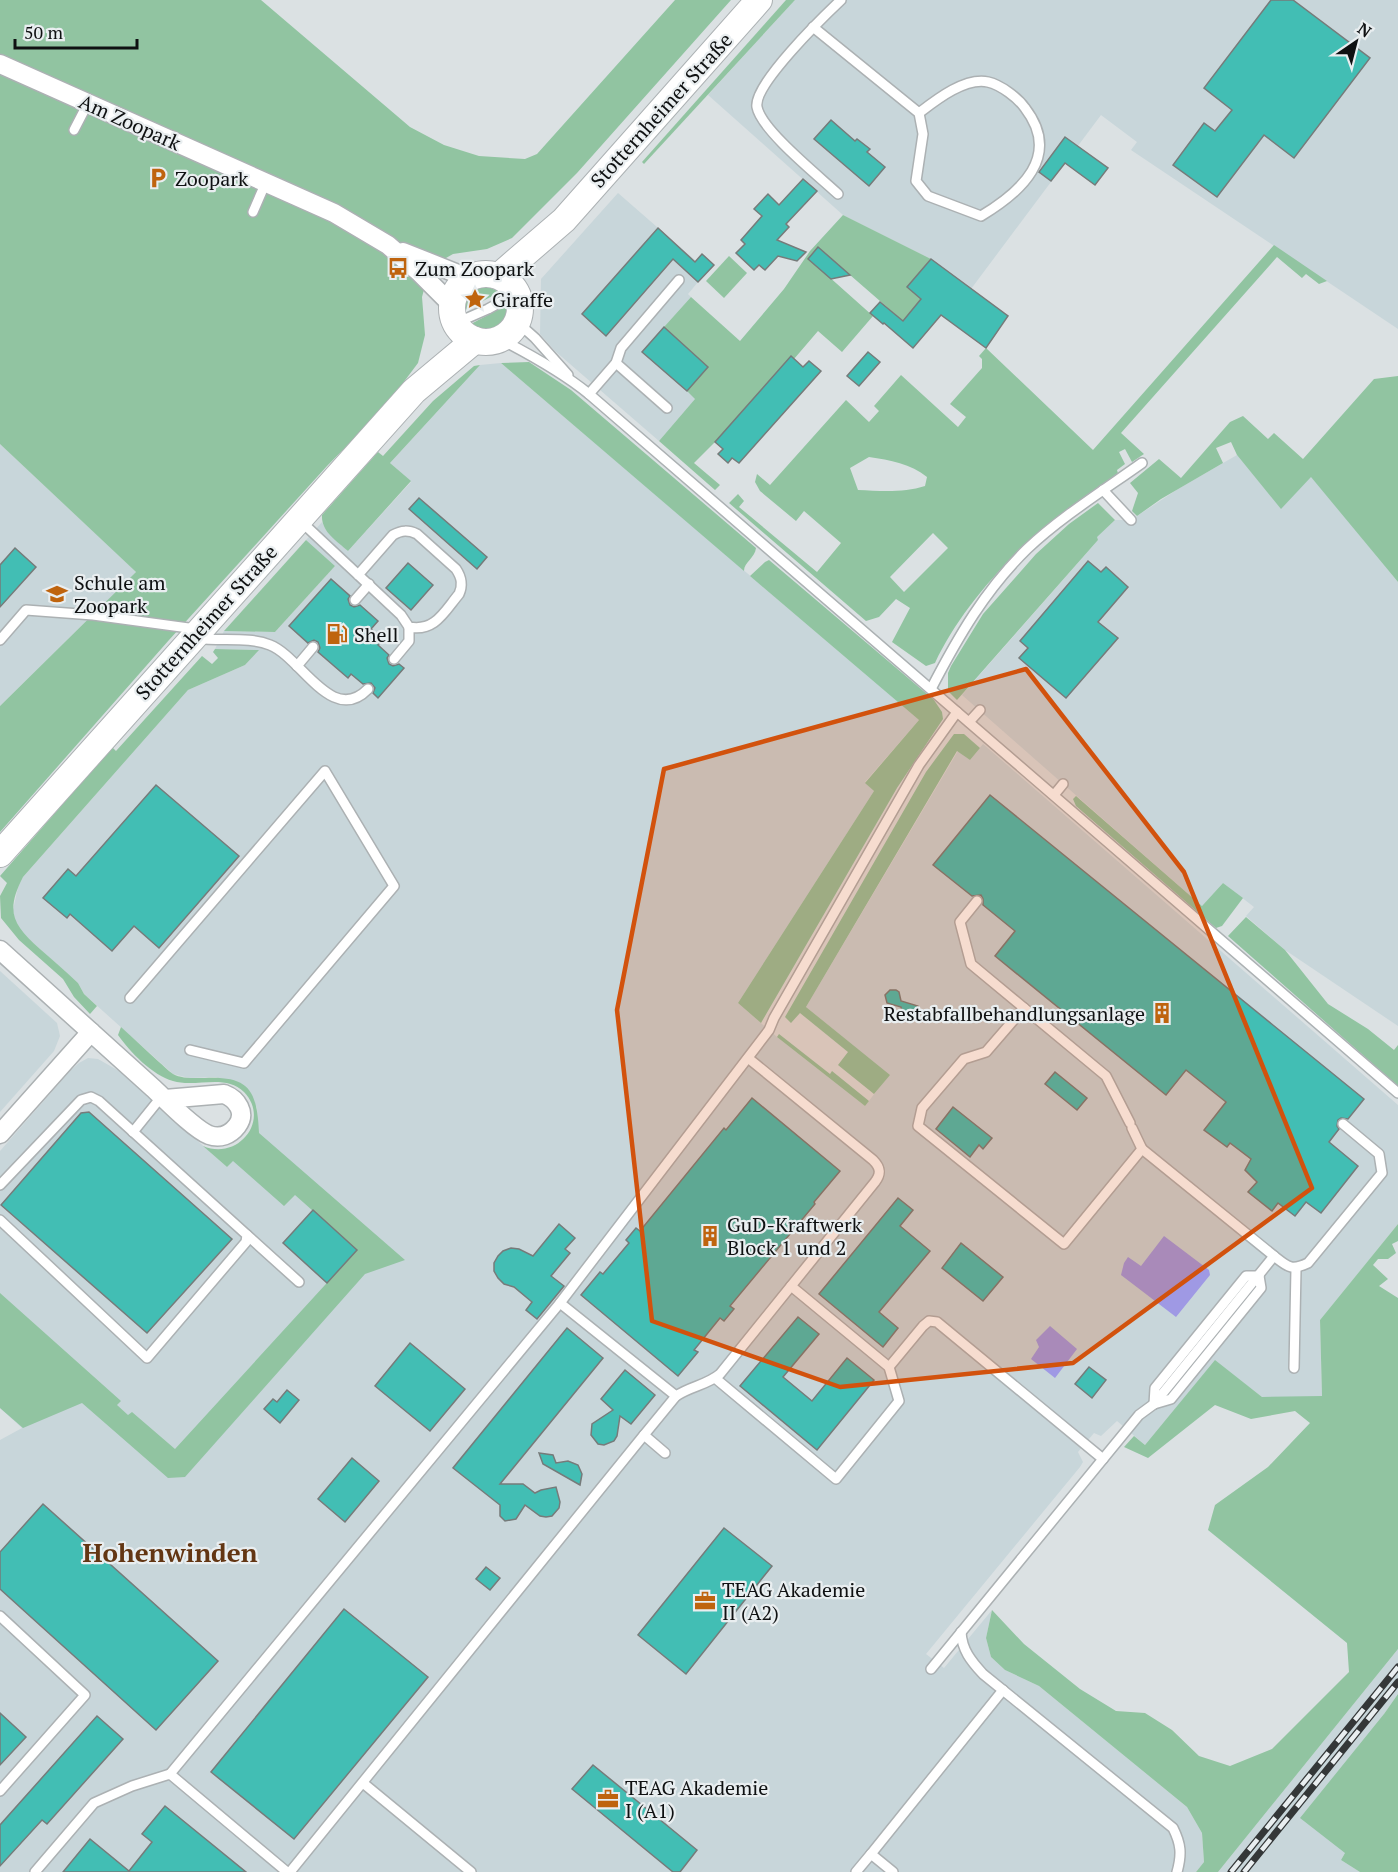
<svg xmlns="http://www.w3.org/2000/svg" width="1398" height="1872" font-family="'PT Serif',serif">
	<rect width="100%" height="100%" fill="#dbe1e3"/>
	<!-- built -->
	<g fill="#c8d6da">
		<polygon points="795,0 1398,0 1398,329 1131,150 1137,142 1101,115 971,289 931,259 843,215 708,95"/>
		<polygon points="618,193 696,261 687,271 698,282 688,294 691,297 664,327 708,367 696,398 659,441 555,351 540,334 541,279"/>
		<polygon points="501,363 919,720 865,782 874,791 738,1003 777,1037 865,1106 889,1075 806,1007 958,751 970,760 983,744 1398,1105 1398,1224 1320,1320 1322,1397 1262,1397 1215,1361 1145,1445 1117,1421 1101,1436 1094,1433 1078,1452 1083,1462 1080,1467 926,1654 944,1668 992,1610 986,1638 991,1657 1005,1670 1039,1686 1187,1807 1202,1833 1204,1862 1196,1872 0,1872 0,1440 22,1428 0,1408 0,1151 70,1071 79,1063 88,1058 98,1059 119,1071 227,1167 258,1132 257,1108 246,1087 216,1077 189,1078 173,1074 84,994 78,983 22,933 15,920 13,910 18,887 23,877 188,690 245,665 258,650 215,649 224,631 275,632 335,566 306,540 322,522 326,530 348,551 411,482 390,463 480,365"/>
		<polygon points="0,444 136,572 0,706"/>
		<polygon points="1237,455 1281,508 1311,476 1398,582 1398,1026 1285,950 1246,916 1254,907 1223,883 1202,906 962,695 1098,540 1096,537 1115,520 1131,520 1178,489"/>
		<polygon points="0,971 57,1023 60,1036 54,1051 0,1112"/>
		<polygon points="1398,1649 1398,1694 1384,1714 1345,1853 1341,1860 1360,1872 1218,1872"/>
	</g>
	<!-- green -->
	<g fill="#91c4a1" fill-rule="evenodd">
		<polygon points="0,0 261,0 410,127 444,145 479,156 525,159 537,154 675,0 731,0 577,173 512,238 487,249 453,254 439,262 426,282 422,297 425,335 418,363 385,407 327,466 169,640 0,832 0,706 136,572 0,444"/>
		<polygon points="786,0 795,0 644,164 642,162"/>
		<polygon points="843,215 931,259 907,287 921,299 903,321 819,248 809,259 873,316 842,352 818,331 794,359 791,357 715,442 694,463 720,485 715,490 659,441 695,399 687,391 708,367 664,327 691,297 740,341 784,289 810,251"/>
		<path d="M1274,245L1327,281L1319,284L1306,274L1302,278L1277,257L1121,433L1144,454L1132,462L1125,449L1119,452L1125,464L1117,470L1119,477C1048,514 969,590 935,663L926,666L892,642L910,608L896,599L879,617L866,621L729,503L738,494L744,501L739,507L817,572L841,543L804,511L796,521L760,491L755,482L757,474L770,485L846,400L869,422L879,411L874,406L901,375L958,427L966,417L950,404L982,368V359L979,356L986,348L1093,450ZM869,457C890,460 911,464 927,477L925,486C904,493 880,491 858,490L850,468ZM933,533L948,548L904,592L890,577Z"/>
		<polygon points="729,256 747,273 724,298 706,281"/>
		<path d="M486,286L500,292L462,312C462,296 470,288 486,286Z"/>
		<path d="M507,305C508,327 488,339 469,325Z"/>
		<path d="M529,362L571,390L756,548C755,558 744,562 744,571L501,363Z"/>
		<path d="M480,365L390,463L411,481L348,551C337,541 321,532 322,515L378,452L383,456L433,401L474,366Z"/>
		<polygon points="1398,376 1398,582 1311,477 1281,509 1237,455 1231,442 1216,448 1223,463 1161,499 1137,516 1132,511 1138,493 1130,483 1159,459 1181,478 1230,422 1243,416 1268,439 1274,433 1303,459 1374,379"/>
		<polygon points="1098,503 1115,520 1097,537 1098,540 957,700 948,691 948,673 951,666 983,614 1036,554 1069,524"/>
		<polygon points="306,540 335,566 275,632 224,631"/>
		<polygon points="769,560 934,700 942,712 943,719 897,788 761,1023 738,1003 874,791 865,783 919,720 750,576 765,562"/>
		<path d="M215,649L259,650L245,665L188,690L23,877C5,912 13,925 40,949C53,960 66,972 78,983L84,994L97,1006L90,1014L74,997L63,979L19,940L1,918L0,896L7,883L0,876L83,781L110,745L116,751L202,656L212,664L218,658L213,652Z"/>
		<polygon points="954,734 964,734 980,748 970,760 957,751 806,1007 890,1075 874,1094 838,1065 848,1052 800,1013 791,1023 785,1017 926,772"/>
		<polygon points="1076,796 1202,906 1223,883 1243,898 1222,926 1216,928 1076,806 1073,799"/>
		<polygon points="1246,917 1285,950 1328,1004 1368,1029 1394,1050 1398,1045 1398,1086 1228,936"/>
		<path d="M121,1027C134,1039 146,1050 159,1062C163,1065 168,1071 173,1074C182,1079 195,1078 205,1078C250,1076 257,1091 259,1133L405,1260L365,1274L185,1477L168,1478L82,1403L23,1428L0,1408V1293L121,1401L117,1405L128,1415L132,1412L175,1449L357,1250L295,1195L284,1206L233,1161L227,1167L203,1146C238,1161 271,1120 244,1092C225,1073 196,1088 173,1081C152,1075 130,1052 118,1035Z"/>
		<polygon points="779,1034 830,1074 832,1071 869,1101 865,1106 777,1037"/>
		<polygon points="1398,1224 1398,1241 1392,1244 1396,1253 1388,1259 1378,1259 1373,1265 1388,1279 1379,1286 1398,1298 1398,1649 1218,1872 1196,1872 1204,1862 1202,1833 1187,1807 1039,1686 1005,1670 991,1657 986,1638 992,1610 1024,1644 1080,1689 1116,1711 1145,1713 1172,1730 1199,1756 1230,1766 1272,1749 1349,1672 1347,1643 1208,1530 1215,1505 1268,1467 1310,1423 1295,1411 1251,1419 1215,1405 1148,1458 1124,1447 1134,1436 1145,1445 1215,1360 1262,1397 1322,1396 1320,1320"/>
		<polygon points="1398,1694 1398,1872 1360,1872 1341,1860 1345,1853 1300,1818 1384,1714"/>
	</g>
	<!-- water -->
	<g fill="#9f99e4">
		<polygon points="1164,1236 1209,1270 1210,1275 1176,1317 1121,1275 1124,1263 1128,1257 1141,1266"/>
		<polygon points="1050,1326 1077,1349 1055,1378 1031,1359 1039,1347 1036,1340"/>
	</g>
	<!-- building -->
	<g fill="#42beb4" stroke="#767b7a" stroke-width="1.5">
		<polygon points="1271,0 1293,0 1370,58 1294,158 1264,135 1217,197 1173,165 1204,123 1215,131 1232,110 1204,88"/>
		<polygon points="831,120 855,141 857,139 870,149 867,152 885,167 869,186 814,139"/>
		<polygon points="1065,137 1108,168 1095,185 1065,163 1051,181 1039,172"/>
		<polygon points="803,179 817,191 786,224 789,227 777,240 806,252 797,261 778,256 765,270 759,265 754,270 736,253 745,244 741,240 762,216 754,209 768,194 779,205"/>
		<polygon points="658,228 695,262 702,254 714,265 698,282 673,259 606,336 582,314"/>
		<polygon points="818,247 850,275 831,279 808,259"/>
		<polygon points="931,259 1008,316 986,348 941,315 913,348 884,323 883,324 870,313 880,302 903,321 921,299 907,287"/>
		<polygon points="664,327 708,367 687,391 642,352"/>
		<polygon points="868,352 880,362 859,386 847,376"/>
		<polygon points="791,356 803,367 809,361 821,371 739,463 732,458 728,463 718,454 723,449 715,442"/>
		<polygon points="419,498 487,557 477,569 409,509"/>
		<polygon points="15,548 36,567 0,607 0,565"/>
		<polygon points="1088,561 1101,572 1106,567 1128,587 1098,622 1118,638 1066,698 1019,658 1028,648 1020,641"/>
		<polygon points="408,563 433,585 411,610 386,588"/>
		<polygon points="331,579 350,596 348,599 350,605 354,607 360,605 378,621 371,629 383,639 378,645 389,655 387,658 389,664 393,666 399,664 404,668 378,698 373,693 375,688 371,683 363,684 351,674 348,678 318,652 320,648 318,642 314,640 308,643 289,626"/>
		<polygon points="156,785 239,856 159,948 134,926 112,951 70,914 67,918 43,898 68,869 76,876"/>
		<polygon points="990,795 1364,1099 1348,1119 1341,1118 1338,1120 1337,1126 1339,1129 1329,1142 1358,1166 1321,1213 1306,1202 1295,1216 1278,1203 1272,1211 1248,1192 1257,1182 1245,1170 1251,1159 1230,1143 1227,1147 1204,1130 1226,1102 1186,1070 1166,1095 995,956 1015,931 983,905 983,899 981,895 972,896 933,865"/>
		<polygon points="890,990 896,990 899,992 901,1001 918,1006 921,1013 917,1020 907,1021 903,1016 901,1007 887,1003 885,995"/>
		<polygon points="1055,1072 1087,1098 1077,1110 1045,1084"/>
		<polygon points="752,1098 840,1171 814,1202 815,1204 730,1306 734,1309 724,1321 720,1318 694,1350 698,1352 678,1376 581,1295 600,1272 603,1274 629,1243 626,1240 636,1228 640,1231 724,1128 726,1130"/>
		<polygon points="953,1107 992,1138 983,1149 979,1145 970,1157 936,1129"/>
		<polygon points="89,1112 232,1239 147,1333 1,1205 81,1113"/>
		<polygon points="898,1198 913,1210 900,1226 930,1251 879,1312 898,1328 883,1347 819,1294"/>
		<polygon points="313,1210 357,1250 327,1283 283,1243"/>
		<polygon points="559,1224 575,1238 565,1249 570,1253 551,1276 564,1286 537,1319 526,1310 532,1302 514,1287 504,1284 498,1278 494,1271 494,1263 498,1256 503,1251 511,1248 519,1249 533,1256"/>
		<polygon points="961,1243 1003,1277 983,1301 942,1268"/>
		<polygon points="798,1317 819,1334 783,1377 812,1401 847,1358 874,1380 817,1450 740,1386"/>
		<polygon points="567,1328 603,1358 500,1484 523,1484 535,1493 541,1490 556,1487 560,1502 559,1508 552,1516 546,1517 540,1516 525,1505 516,1519 505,1521 500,1516 500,1505 453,1468"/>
		<polygon points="410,1343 465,1389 430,1431 375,1386"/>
		<polygon points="1089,1367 1106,1380 1092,1398 1075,1384"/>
		<polygon points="625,1370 655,1395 631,1424 620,1416 617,1436 614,1441 604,1445 598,1444 591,1435 592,1424 613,1410 601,1399"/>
		<polygon points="287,1390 299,1400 280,1423 264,1409 273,1399 277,1402"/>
		<polygon points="539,1453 553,1455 556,1463 568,1461 578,1465 582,1474 580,1485 543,1464"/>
		<polygon points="352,1458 379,1481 345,1522 318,1499"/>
		<polygon points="43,1504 218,1661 156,1730 0,1589 0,1552"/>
		<polygon points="724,1528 772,1566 686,1674 638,1635"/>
		<polygon points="486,1567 500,1578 490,1590 476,1579"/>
		<polygon points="344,1609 428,1677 294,1839 211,1772"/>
		<polygon points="0,1713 26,1737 0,1765"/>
		<polygon points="97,1716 123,1739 47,1824 42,1820 0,1866 0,1825"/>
		<polygon points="593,1765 697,1850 680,1872 673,1872 572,1789"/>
		<polygon points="165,1806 246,1872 63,1872 90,1839 129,1871 152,1842 142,1834"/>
	</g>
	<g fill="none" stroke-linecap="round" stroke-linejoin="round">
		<defs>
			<g id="service">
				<path d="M813,27L919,113L923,134L916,181L928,196L981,216C1021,192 1062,156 1025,108C1018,98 1001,85 988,82C965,77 936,100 919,113"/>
				<polyline points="74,130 88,103"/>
				<path d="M838,194C820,177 761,130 757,107C753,85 823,17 841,0"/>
				<polyline points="253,212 266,182"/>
				<polyline points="517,322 535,338 568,375"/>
				<polyline points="456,323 488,309 517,293"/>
				<path d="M500,339C531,355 562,372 589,394L1398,1093"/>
				<polyline points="616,363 667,408"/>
				<polyline points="589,394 616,363 621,348 679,280"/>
				<polyline points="1103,490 1131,520"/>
				<path d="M300,520L307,527L401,615L409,627C435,632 444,612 459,594C463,585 462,578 456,569L417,534C408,530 402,530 393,535L358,575"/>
				<polyline points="355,600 369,584"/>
				<path d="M196,638C220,642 248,636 270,645C301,657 332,726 368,689"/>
				<polyline points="0,640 26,610 93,615 196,629"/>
				<polyline points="394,659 409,641 409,627"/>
				<polyline points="297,666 313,647"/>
				<path d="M931,689C958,637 985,590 1027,549C1061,517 1104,490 1142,463"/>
				<polyline points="969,722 980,710"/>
				<polyline points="1054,795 1063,784"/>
				<polyline points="977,901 960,922 971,964 1024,1008"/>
				<polyline points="130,998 325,771 394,886 244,1063 190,1050"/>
				<polyline points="1130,1123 1106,1076 1024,1008 986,1052 964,1059 922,1108 918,1126 1064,1244 1142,1149 1132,1128"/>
				<polyline points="133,1132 162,1096"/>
				<polyline points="0,1185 81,1100 91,1097 99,1101 247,1235 246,1242 147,1358 0,1220"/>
				<polyline points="247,1235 299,1282"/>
				<path d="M1274,1256C1288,1267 1291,1271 1308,1263L1382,1173L1379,1154L1343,1124"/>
				<path d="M560,1303L676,1396C691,1386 707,1385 720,1374L875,1182C881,1174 881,1168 873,1160L748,1058"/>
				<polyline points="889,1367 923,1326 929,1321 937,1322 1103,1459"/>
				<polyline points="1294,1368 1296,1269"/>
				<polyline points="715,1378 836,1479 899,1401 889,1367 791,1286"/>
				<polyline points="1154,1404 1171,1399 1261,1288 1259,1276"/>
				<polyline points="1154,1404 1155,1388 1246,1276 1259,1276"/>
				<polyline points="665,1453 644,1435 676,1396"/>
				<polyline points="0,1616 85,1695 0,1791"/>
				<path d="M961,1632C962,1650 971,1661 983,1674L1173,1828C1181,1844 1182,1854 1177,1872"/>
				<polyline points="931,1669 1139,1415 1154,1404 1274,1256 1142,1149"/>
				<polyline points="170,1774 560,1303 769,1030 774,1018 919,765 957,712"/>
				<polyline points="363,1783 471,1872"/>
				<polyline points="871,1854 1003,1690"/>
				<polyline points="35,1872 94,1803 132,1786 170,1774 287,1872"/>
				<polyline points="290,1872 644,1435"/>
				<polyline points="856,1872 871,1854 893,1872"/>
			</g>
			<g id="minor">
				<polyline points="0,64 334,213 388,245 419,272 452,305"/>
				<polyline points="403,252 468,278"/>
				<path d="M0,950C51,996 102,1042 153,1088C166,1100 194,1129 209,1135C220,1139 230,1135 237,1126C247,1113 237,1099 224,1094L165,1099"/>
				<polyline points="0,1134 91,1032"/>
			</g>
			<g id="secondary">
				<circle cx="486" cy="308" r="34"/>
				<polyline points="499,276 564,220 759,0"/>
				<polyline points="0,854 414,391 475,340"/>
			</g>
		</defs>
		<!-- service casing -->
		<use href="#service" stroke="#acb1b3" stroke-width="12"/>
		<!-- minor casing -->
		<use href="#minor" stroke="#acb1b3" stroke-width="21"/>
		<!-- secondary casing -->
		<use href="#secondary" stroke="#acb1b3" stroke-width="28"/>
		<!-- service -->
		<use href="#service" stroke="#fff" stroke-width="9"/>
		<!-- minor -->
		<use href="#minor" stroke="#fff" stroke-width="18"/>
		<!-- secondary -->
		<use href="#secondary" stroke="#fff" stroke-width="26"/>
		<defs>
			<g id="rail">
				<polyline points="1231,1872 1398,1667"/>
				<polyline points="1244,1872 1398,1682"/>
			</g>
		</defs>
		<!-- rail casing -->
		<use href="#rail" stroke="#343738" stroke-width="7"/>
		<!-- rail -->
		<use href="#rail" stroke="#e9eef0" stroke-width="4.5" stroke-dasharray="14" stroke-linecap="butt"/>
	</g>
	<!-- marked area -->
	<path fill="#d2520d" fill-opacity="0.2" stroke="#d2520d" stroke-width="4.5" stroke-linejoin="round" d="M1026,669L1184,872L1312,1188L1073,1363L840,1387L652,1321L617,1010L664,769Z"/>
	<!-- icons -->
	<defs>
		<symbol id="parking-bare" viewBox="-9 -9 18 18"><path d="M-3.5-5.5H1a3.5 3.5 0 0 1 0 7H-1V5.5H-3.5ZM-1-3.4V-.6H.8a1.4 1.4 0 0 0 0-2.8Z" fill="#bf640e" stroke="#e9eef0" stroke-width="2.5" paint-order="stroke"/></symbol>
		<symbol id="bus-bare" viewBox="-9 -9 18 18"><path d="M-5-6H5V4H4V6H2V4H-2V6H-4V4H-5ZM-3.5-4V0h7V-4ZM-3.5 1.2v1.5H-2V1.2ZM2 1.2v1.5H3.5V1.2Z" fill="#bf640e" stroke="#e9eef0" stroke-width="2.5" paint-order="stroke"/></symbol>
		<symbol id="sight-bare" viewBox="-9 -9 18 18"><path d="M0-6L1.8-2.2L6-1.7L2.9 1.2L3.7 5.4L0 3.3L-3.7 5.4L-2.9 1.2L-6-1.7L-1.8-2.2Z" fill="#bf640e" stroke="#e9eef0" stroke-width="2.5" paint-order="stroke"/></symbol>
		<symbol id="school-bare" viewBox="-9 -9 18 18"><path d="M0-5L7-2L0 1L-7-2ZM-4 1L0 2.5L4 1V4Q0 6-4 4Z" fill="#bf640e" stroke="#e9eef0" stroke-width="2.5" paint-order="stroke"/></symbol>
		<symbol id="fuel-bare" viewBox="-9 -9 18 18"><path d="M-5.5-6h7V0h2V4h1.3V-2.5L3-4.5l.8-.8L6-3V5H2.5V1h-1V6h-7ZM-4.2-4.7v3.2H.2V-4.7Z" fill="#bf640e" stroke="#e9eef0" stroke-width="2.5" paint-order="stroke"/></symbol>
		<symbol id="building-bare" viewBox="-9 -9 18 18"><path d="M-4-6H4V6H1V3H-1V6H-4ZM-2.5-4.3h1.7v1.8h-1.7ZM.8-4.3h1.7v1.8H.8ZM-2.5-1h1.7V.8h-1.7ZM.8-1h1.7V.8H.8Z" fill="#bf640e" stroke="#e9eef0" stroke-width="2.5" paint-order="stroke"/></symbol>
		<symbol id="office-bare" viewBox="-9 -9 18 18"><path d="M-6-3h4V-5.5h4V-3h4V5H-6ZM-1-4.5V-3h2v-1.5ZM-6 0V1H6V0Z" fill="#bf640e" stroke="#e9eef0" stroke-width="2.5" paint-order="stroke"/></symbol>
	</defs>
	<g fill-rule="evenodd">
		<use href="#parking-bare" x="143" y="163" width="30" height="30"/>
		<use href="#bus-bare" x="383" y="253" width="30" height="30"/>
		<use href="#sight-bare" x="460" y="284" width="30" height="30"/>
		<use href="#school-bare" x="42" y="579" width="30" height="30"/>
		<use href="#fuel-bare" x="322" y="619" width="30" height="30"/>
		<use href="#building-bare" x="1147" y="998" width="30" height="30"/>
		<use href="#building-bare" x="695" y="1221" width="30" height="30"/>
		<use href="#office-bare" x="690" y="1586" width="30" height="30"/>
		<use href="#office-bare" x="593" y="1784" width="30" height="30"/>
	</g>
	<g text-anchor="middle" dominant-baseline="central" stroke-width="4.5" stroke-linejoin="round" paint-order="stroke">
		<!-- street labels -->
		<g font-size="20" fill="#0f1112" stroke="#e9eef0">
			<text transform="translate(661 110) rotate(-48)">Stotternheimer Straße</text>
			<text transform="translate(130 122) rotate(24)">Am Zoopark</text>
			<text transform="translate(206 622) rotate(-48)">Stotternheimer Straße</text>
		</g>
		<!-- poi labels -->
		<g font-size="20" fill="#0f1112" stroke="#e9eef0" text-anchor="start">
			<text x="175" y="178">Zoopark</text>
			<text x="415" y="268">Zum Zoopark</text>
			<text x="492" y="299">Giraffe</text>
			<text x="74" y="582">Schule am<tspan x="74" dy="23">Zoopark</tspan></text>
			<text x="354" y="634">Shell</text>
			<text x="1145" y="1013" text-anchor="end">Restabfallbehandlungsanlage</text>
			<text x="727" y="1224">GuD-Kraftwerk<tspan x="727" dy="23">Block 1 und 2</tspan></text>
			<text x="722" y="1589">TEAG Akademie<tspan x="722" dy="23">II (A2)</tspan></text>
			<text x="625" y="1787">TEAG Akademie<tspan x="625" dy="23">I (A1)</tspan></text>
		</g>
		<!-- district labels -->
		<g font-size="26" font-weight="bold" fill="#633613" stroke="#e9eef0">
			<text x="170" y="1552">Hohenwinden</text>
		</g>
	</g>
	<!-- north arrow -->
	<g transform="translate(1356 42) rotate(35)" stroke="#e9eef0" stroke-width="4.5" paint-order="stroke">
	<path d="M0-4.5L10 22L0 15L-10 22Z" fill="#0f1112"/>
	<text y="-9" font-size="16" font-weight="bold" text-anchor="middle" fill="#0f1112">N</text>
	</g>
	<!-- scale -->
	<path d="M15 39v9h122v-9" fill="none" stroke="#0f1112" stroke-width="3"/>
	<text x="24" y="39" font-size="18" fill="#0f1112" stroke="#e9eef0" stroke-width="4.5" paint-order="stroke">50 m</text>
</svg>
